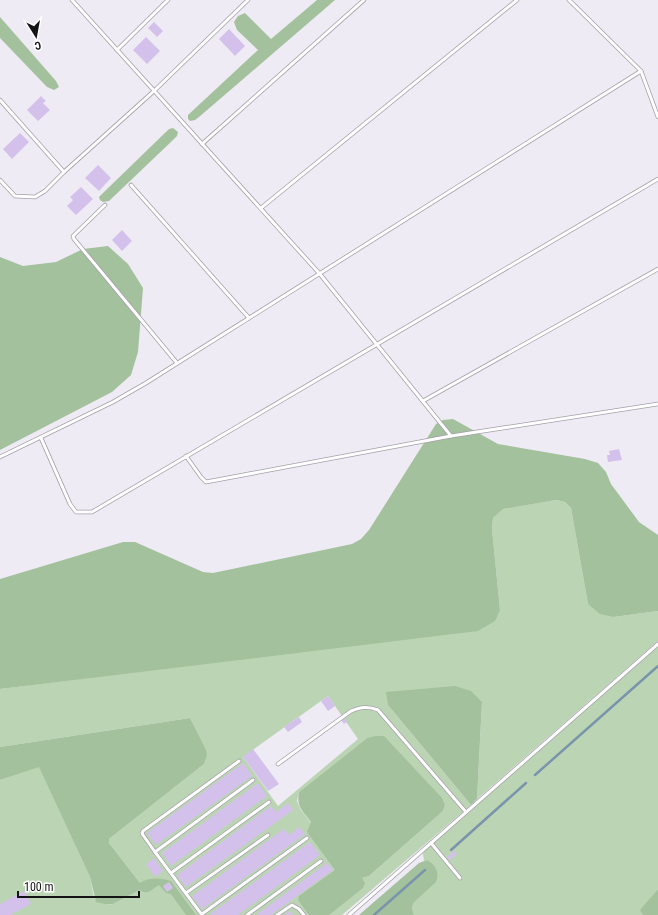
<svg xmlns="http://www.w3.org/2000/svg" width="658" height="915" font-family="'Roboto Condensed',sans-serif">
	<rect width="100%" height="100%" fill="#efebf5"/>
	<!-- green -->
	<g fill="#bbd5b4" fill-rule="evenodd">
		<path d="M556,500L565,502L571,508L588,604L614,617L658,611V641L477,799L482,702L388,705L471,805L342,915H0V780L39,766L90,877L94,898C101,902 105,905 113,904L140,890V883L109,843V839L204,764L207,756L190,718L0,747V689L134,672L500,610L492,529L493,518L502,509ZM328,696L358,739L278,806L243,757ZM367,738L445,805L443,811L369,876L362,878H355L301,810L297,801L299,792Z"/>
		<polygon points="658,646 658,889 641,910 643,915 414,915 412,908 412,903 427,860 424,861 423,854 424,849 471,810"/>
	</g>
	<!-- forest -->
	<g fill="#a3c19c">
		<polygon points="317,0 335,0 199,117 195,120 190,121 188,119 188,115 258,50 237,30 234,22 238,16 245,13 271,39"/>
		<polygon points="0,17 56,81 59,87 54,90 47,87 0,38"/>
		<polygon points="173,128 178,132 177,136 173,140 109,201 103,202 100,200 99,197 102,194 169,129"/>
		<polygon points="108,246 128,264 143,288 138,352 131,375 112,392 0,450 0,257 23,266 56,262 83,249"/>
		<polygon points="453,419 498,444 585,459 598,463 606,472 611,484 639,522 658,535 658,611 614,617 600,614 588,604 571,508 565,502 556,500 503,509 493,518 492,529 500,610 495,621 478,631 0,689 0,579 123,542 135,542 203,572 213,573 352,544 361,539 369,530 436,424 443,420"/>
		<polygon points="455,686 471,691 482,702 477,799 471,805 388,705 386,692"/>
		<path d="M190,718L206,750L207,756L204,764L109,839V843L140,883C149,877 161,878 171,881L196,915H186L171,894L166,893L159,885C152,889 148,896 140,890L113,904H105L96,902L90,877L39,767L0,780V747Z"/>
		<path d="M376,736H384L442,798L445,805L443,811L369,876L362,878L365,883L363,888L329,915H309L298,900L299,896L335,870L307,832L311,822C303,811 296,807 299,792L367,738Z"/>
		<path d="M427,860C436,865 440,873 436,882L413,903L412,908L414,915H359L419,863Z"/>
		<polygon points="658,889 658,915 643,915 640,910"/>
	</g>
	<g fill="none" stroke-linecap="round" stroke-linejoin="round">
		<!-- stream -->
		<g stroke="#7a94ac" stroke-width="2.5">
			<polyline points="535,775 658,666"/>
			<polyline points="451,850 526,783"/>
			<polyline points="374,915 425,870"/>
		</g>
	</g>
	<!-- building -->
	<g fill="#d3c1eb">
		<polygon points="154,22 163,31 157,37 148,28"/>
		<polygon points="229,29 245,46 235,56 219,39"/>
		<polygon points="146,37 160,51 147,64 133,50"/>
		<polygon points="41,96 46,101 43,103 50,110 38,121 27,110"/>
		<polygon points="20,133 29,142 12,159 3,149"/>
		<polygon points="98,165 111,178 99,191 85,178"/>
		<polygon points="81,187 93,199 76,215 67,206 73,200 70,197"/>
		<polygon points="122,230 132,241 122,251 112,240"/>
		<polygon points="619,449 622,460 608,462 607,455 610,455 609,451"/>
		<polygon points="328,696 335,706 328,711 321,701"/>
		<polygon points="299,717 302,722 288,732 284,727"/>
		<polygon points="344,718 347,722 344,724 341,720"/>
		<polygon points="253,749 279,784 268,791 243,757"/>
		<polygon points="243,763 252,776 156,845 147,833"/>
		<polygon points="258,783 267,796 171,866 162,853"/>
		<polygon points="288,803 293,810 186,887 177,875 271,806 276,812"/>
		<polygon points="299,827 305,834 202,909 192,896 284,829 289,835"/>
		<polygon points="310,842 320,855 238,915 209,915"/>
		<polygon points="454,851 457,854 450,860 447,857"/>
		<polygon points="154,858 163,871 155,877 146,864"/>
		<polygon points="327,863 333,870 271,915 256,915"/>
		<polygon points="169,882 173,888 167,892 163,886"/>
		<polygon points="24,891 31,904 10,915 0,915 0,904"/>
		<polygon points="290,911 293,915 284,915"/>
	</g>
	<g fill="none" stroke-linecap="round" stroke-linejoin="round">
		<defs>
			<g id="lane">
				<polyline points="72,0 319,273 451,436 658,404"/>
				<polyline points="569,0 641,71 658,117"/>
				<polyline points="117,50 168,0"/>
				<polyline points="0,100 64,172"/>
				<polyline points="202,144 364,0"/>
				<polyline points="0,180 15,196 35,197 45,191 64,172 154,91 248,0"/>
				<polyline points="131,185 249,318"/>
				<polyline points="105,205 73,236 74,239 177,363"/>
				<polyline points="261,208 517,0"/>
				<polyline points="423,401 658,269"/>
				<polyline points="41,438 70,504 76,512 92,512 658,179"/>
				<polyline points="186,456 201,477 206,482 451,436"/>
				<polyline points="0,457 113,402 146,383 641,71"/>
				<path d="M278,764L351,711C361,707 368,706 378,710L466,812"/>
				<polyline points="431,843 460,878"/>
				<polyline points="155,852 143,835 142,833 143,831 239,761"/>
				<polyline points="171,873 269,802"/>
				<polyline points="186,893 268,835"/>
				<polyline points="202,914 307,838"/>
				<polyline points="202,915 155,852 253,780"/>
				<polyline points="247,915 321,861"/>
				<polyline points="277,915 292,905 299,909 304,915"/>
				<polyline points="349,915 658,644"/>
			</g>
		</defs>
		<!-- lane casing -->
		<use href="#lane" stroke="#a4a0aa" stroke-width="4.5"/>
		<!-- lane -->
		<use href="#lane" stroke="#fff" stroke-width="3"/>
	</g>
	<!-- north arrow -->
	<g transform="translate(36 36) rotate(169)" stroke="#ffffff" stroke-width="3" paint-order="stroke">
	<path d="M0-3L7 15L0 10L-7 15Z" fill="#141316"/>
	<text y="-6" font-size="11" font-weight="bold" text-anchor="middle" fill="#141316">С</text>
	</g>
	<!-- scale -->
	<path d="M18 891v6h121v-6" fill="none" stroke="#141316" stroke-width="2"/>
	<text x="24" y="891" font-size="12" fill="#141316" stroke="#ffffff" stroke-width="3" paint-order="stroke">100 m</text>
</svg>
